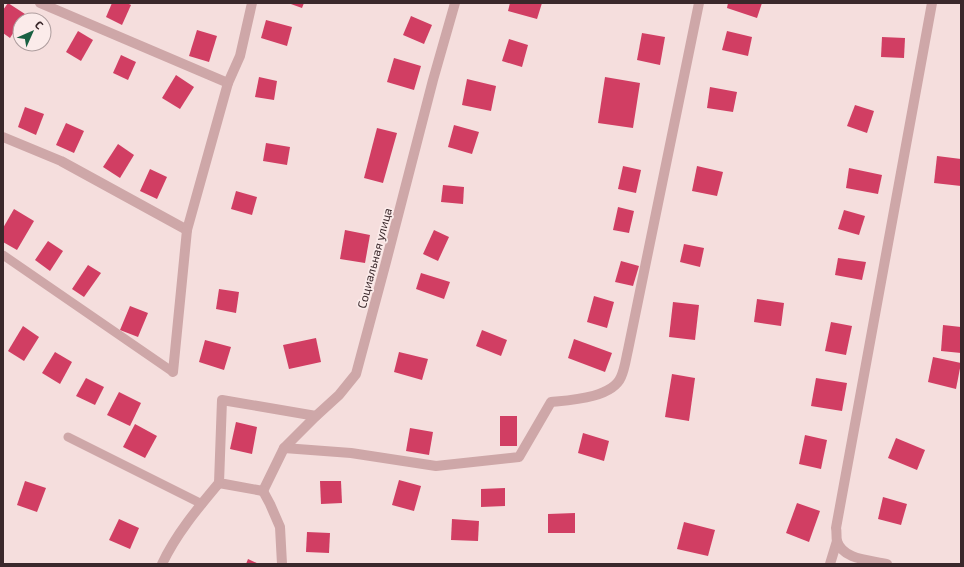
<svg xmlns="http://www.w3.org/2000/svg" width="964" height="567" font-family="'Exo 2',sans-serif">
	<rect width="100%" height="100%" fill="#f5dedd"/>
	<!-- building -->
	<g fill="#d13e63">
		<polygon points="8,3 25,14 22,20 20,20 20,22 10,38 3,33 3,10"/>
		<polygon points="112,3 127,3 131,5 122,25 106,17"/>
		<polygon points="288,3 304,3 302,8"/>
		<polygon points="510,3 542,3 537,19 508,11"/>
		<polygon points="728,3 762,3 757,18 727,8"/>
		<polygon points="411,16 432,25 424,44 403,35"/>
		<polygon points="266,20 292,27 287,46 261,38"/>
		<polygon points="197,30 217,36 209,62 189,56"/>
		<polygon points="78,31 93,40 81,61 66,52"/>
		<polygon points="727,31 752,37 748,56 722,50"/>
		<polygon points="642,33 665,37 660,65 637,60"/>
		<polygon points="882,37 905,38 904,58 881,57"/>
		<polygon points="509,39 528,45 522,67 502,61"/>
		<polygon points="121,55 136,62 128,80 113,73"/>
		<polygon points="394,58 421,66 414,90 387,82"/>
		<polygon points="176,75 194,87 180,109 162,98"/>
		<polygon points="259,77 277,81 274,100 255,97"/>
		<polygon points="605,77 640,83 633,128 598,123"/>
		<polygon points="467,79 496,86 491,111 462,105"/>
		<polygon points="710,87 737,92 733,112 707,108"/>
		<polygon points="855,105 874,111 867,133 847,126"/>
		<polygon points="25,107 44,114 36,135 18,127"/>
		<polygon points="66,123 84,131 74,153 56,145"/>
		<polygon points="454,125 479,132 472,154 448,147"/>
		<polygon points="377,128 397,133 383,183 364,178"/>
		<polygon points="266,143 290,147 287,165 263,161"/>
		<polygon points="118,144 134,155 120,178 103,167"/>
		<polygon points="937,156 961,159 961,186 934,183"/>
		<polygon points="623,166 641,170 636,193 618,189"/>
		<polygon points="697,166 723,172 717,196 692,191"/>
		<polygon points="849,168 882,175 878,194 846,188"/>
		<polygon points="150,169 167,177 157,199 140,191"/>
		<polygon points="443,185 464,187 463,204 441,202"/>
		<polygon points="236,191 257,197 252,215 231,209"/>
		<polygon points="618,207 634,211 629,233 613,230"/>
		<polygon points="14,209 34,221 17,250 3,242 3,228"/>
		<polygon points="844,210 865,216 859,235 838,229"/>
		<polygon points="345,230 370,235 365,263 340,259"/>
		<polygon points="434,230 449,237 438,261 423,254"/>
		<polygon points="48,241 63,251 50,271 35,260"/>
		<polygon points="684,244 704,248 700,267 680,262"/>
		<polygon points="838,258 866,262 862,280 835,275"/>
		<polygon points="621,261 639,266 633,286 615,282"/>
		<polygon points="88,265 101,273 84,297 72,289"/>
		<polygon points="421,273 450,282 444,299 416,289"/>
		<polygon points="219,289 239,292 236,313 216,309"/>
		<polygon points="594,296 614,302 607,328 587,322"/>
		<polygon points="757,299 784,303 781,326 754,322"/>
		<polygon points="673,302 699,305 695,340 669,337"/>
		<polygon points="130,306 148,313 138,337 120,330"/>
		<polygon points="831,322 852,326 846,355 825,351"/>
		<polygon points="943,325 961,327 961,353 941,351"/>
		<polygon points="23,326 39,337 24,361 8,351"/>
		<polygon points="482,330 507,340 501,356 476,346"/>
		<polygon points="316,338 321,362 289,369 283,345"/>
		<polygon points="574,339 612,353 605,372 568,358"/>
		<polygon points="205,340 231,347 224,370 199,362"/>
		<polygon points="55,352 72,362 60,384 42,373"/>
		<polygon points="399,352 428,359 422,380 394,372"/>
		<polygon points="933,357 961,363 956,389 928,382"/>
		<polygon points="672,374 695,378 689,421 665,417"/>
		<polygon points="86,378 104,387 95,405 76,396"/>
		<polygon points="816,378 847,383 842,411 811,406"/>
		<polygon points="119,392 141,403 130,426 107,415"/>
		<rect x="500" y="416" width="17" height="30"/>
		<polygon points="236,422 257,427 252,454 230,449"/>
		<polygon points="135,424 157,436 145,458 123,447"/>
		<polygon points="410,428 433,432 429,455 406,451"/>
		<polygon points="583,433 609,441 604,461 578,453"/>
		<polygon points="805,435 827,440 821,469 799,464"/>
		<polygon points="896,438 925,450 917,470 888,458"/>
		<polygon points="399,480 421,486 414,511 392,505"/>
		<polygon points="25,481 46,488 37,512 17,505"/>
		<polygon points="320,481 341,481 342,503 321,504"/>
		<polygon points="505,488 505,506 481,507 481,489"/>
		<polygon points="883,497 907,504 901,525 878,519"/>
		<polygon points="797,503 820,511 809,542 786,533"/>
		<polygon points="575,513 575,533 548,533 548,514"/>
		<polygon points="119,519 139,528 130,549 109,540"/>
		<polygon points="452,519 479,521 478,541 451,540"/>
		<polygon points="684,522 715,530 708,556 677,549"/>
		<polygon points="307,532 330,533 329,553 306,552"/>
		<polygon points="248,559 259,564 246,564"/>
	</g>
	<g fill="none" stroke-linecap="round" stroke-linejoin="round">
		<!-- service -->
		<g stroke="#cea7a8" stroke-width="9">
			<polyline points="3,255 173,372"/>
			<polyline points="68,437 202,504"/>
		</g>
		<!-- minor -->
		<g stroke="#cea7a8" stroke-width="10">
			<polyline points="40,3 228,83"/>
			<polyline points="3,137 61,161 187,230"/>
			<polyline points="173,372 187,230 228,83 240,56 252,3"/>
			<path d="M284,448L351,453L436,466L519,457L551,402C571,400 612,398 621,377C625,368 626,358 628,350L699,3"/>
			<polyline points="263,491 284,448 316,416 339,395 356,374 386,262 433,80 455,3"/>
			<polyline points="263,491 219,483 222,400 316,416"/>
			<polyline points="263,491 270,504 280,527 282,564"/>
			<path d="M162,564C176,534 198,508 219,483"/>
			<polyline points="830,564 837,541"/>
			<path d="M887,564C870,560 843,560 837,541C836,537 837,532 836,528L932,3"/>
		</g>
	</g>
	<g text-anchor="middle" dominant-baseline="central" stroke-width="3.5" stroke-linejoin="round" paint-order="stroke">
		<!-- street labels -->
		<g font-size="12" fill="#3a282b" stroke="#fbebea">
			<text transform="translate(374 258) rotate(-75)">Социальная улица</text>
		</g>
	</g>
	<!-- border -->
	<rect width="964" height="567" fill="none" stroke="#3a282b" stroke-width="8"/>
	<!-- north arrow -->
	<g transform="translate(32 32) rotate(45)"><circle r="19" fill="#fbebea" stroke="#ae9d9e"/>
	<path d="M0-3L7 15L0 10L-7 15Z" fill="#196042"/>
	<text y="-6" font-size="11" font-weight="bold" text-anchor="middle" fill="#3a282b">С</text>
	</g>
</svg>
